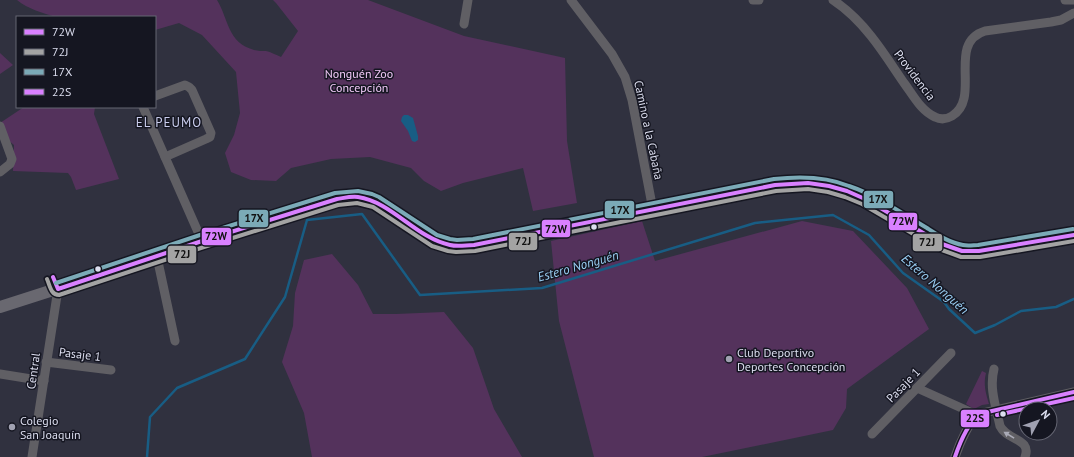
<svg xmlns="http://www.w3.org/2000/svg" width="1074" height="457" font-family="'PT Sans',sans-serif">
	<rect width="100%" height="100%" fill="#30313f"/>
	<!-- green -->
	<g fill="#54325c">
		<path d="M17,0H217C229,20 227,42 254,50C258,51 262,51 266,51C271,52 276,55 281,57L298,31L276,3L273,0H368L464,36L565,58L567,141L577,203L533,211L523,168L463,183L441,191L424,181L411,168L370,157L331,159L291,168L276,181L251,180L231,172L225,153L234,135L240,113L236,72L202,35L179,23L155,30V17H56C43,13 28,9 17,0Z"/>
		<polygon points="0,53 13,65 0,74"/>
		<polygon points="24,107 95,107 94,114 119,179 76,190 71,177 68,173 13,171 14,145 0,133 0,123"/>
		<polygon points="642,221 655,261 802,221 853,231 907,288 929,329 847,389 846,408 833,430 702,457 594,457 559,321 551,241"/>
		<polygon points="332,254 358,285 373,314 396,314 444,312 473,348 494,409 522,457 312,457 304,413 282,362 293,326 295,293 304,260"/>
		<path d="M982,371L986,373C983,384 986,394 989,404L982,405L974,409L966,404Z"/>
	</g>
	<!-- water -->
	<polygon fill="#185d84" points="404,115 408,115 413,118 418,136 418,140 415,142 412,141 408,131 401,121 402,117"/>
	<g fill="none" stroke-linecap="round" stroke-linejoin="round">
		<!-- stream -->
		<polyline stroke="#185d84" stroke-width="2.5" points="147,457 150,417 177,388 245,359 285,297 307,220 362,214 420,295 542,288 755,223 833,215 869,235 903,273 944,302 949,309 975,333 995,325 1021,311 1056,307 1074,299"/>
		<!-- minor -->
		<g stroke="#605f64" stroke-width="9">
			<polyline points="571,0 612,54 625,77 632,100 653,210"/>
			<polyline points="753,0 759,0"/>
			<path d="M833,0C848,10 860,22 871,36C883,51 893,67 904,83C913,95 921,111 935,117C941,120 947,119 952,116C982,98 946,43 985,31L1051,22L1061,20L1074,13"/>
			<polyline points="1065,0 1074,0"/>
			<polyline points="464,24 468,0"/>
			<polyline points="155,96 185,85 189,87 192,90 211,133 210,137 206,139 165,157"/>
			<polyline points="143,107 202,241"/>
			<polyline points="0,126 12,159 10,164 0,172"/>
			<polyline points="157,257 175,341"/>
			<polyline points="46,362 111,370"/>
			<path d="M994,369C989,388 996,407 1000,426C1007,441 1032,438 1025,457"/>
			<polyline points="0,374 44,381"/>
			<polyline points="917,388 977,415"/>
			<polyline points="872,434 951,353"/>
			<polyline points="32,457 58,289"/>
			<path d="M955,457C959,445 969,421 979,414L1074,392"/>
		</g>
		<!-- major -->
		<polyline stroke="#696870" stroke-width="12" points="0,307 337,199 351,197 358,197 370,200 376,202 434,240 449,245 457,246 474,245 775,185 796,183 808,183 829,186 847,191 865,199 942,244 949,247 962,251 979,251 1074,235"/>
		<defs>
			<path id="bus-1" d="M53,277L58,289L202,241L337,199C344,198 351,196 358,197C392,202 416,238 450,245C458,247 466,245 474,245L775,185L808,183L829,186L847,191L865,199L942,244L962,251H979L1074,235"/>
			<path id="bus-2" d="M47,279C50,286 51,295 59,295L204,247L338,205L357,203L373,207L432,246L448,251L456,252L475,251L776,191L808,189L828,192L845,197L862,204L939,249L961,257H980L1074,241"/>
			<path id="bus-3" d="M56,283L200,235L335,193L358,191L372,194L379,197L437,235L450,239L457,240L473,239L774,179C800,176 825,176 849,186C876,195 903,214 927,228C938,235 950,243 963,245C968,246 974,245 978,245L1073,229"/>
			<path id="bus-4" d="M955,457C960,442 967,425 979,414L1074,392"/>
			<polyline id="bus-5" points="997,415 1074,398"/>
		</defs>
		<!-- bus-1 casing -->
		<use href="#bus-1" stroke="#151621" stroke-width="7"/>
		<!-- bus-2 casing -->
		<use href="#bus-2" stroke="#151621" stroke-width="7"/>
		<!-- bus-3 casing -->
		<use href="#bus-3" stroke="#151621" stroke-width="7"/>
		<!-- bus-4 casing -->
		<use href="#bus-4" stroke="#151621" stroke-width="7"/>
		<!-- bus-5 casing -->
		<use href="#bus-5" stroke="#151621" stroke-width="7"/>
		<!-- bus-1 -->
		<use href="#bus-1" stroke="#d980ff" stroke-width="4"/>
		<!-- bus-2 -->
		<use href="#bus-2" stroke="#a3a3a3" stroke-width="4"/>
		<!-- bus-3 -->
		<use href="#bus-3" stroke="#7baab7" stroke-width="4"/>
		<!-- bus-4 -->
		<use href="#bus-4" stroke="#d980ff" stroke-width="4"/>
		<!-- bus-5 -->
		<use href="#bus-5" stroke="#d980ff" stroke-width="4"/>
	</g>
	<!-- one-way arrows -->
	<defs><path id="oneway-solid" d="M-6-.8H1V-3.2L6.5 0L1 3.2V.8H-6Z"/></defs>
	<use fill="#aaabb7" href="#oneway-solid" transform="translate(1009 435) rotate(-149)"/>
	<!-- markers -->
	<g fill="#dcdeef" stroke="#151621" stroke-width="1.5">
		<circle cx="594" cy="227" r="3.5"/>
		<circle cx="98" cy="269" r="3.5"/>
		<circle cx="1003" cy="414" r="3.5"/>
	</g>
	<g fill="#a0a1b1" stroke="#151621" stroke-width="1.5">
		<circle cx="729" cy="359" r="4"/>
		<circle cx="12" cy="427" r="4"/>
	</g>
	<g text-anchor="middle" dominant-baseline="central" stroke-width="3" stroke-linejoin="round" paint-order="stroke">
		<!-- park labels -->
		<g font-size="12" fill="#f0c8f7" stroke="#151621">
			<text x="359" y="73">Nonguén Zoo<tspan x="359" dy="14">Concepción</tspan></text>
		</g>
		<!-- street labels -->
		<g font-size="12" fill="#dcdeef" stroke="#151621">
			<text transform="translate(915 75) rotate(53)">Providencia</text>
			<text transform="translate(649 130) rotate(78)">Camino a la Cabaña</text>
			<text transform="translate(80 354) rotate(7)">Pasaje 1</text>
			<text transform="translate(33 371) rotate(-82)">Central</text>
			<text transform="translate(903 385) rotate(-46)">Pasaje 1</text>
		</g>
		<!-- poi labels -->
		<g font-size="12" fill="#dcdeef" stroke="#151621" text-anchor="start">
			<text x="737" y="352">Club Deportivo<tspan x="737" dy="14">Deportes Concepción</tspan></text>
			<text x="20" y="420">Colegio<tspan x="20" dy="14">San Joaquín</tspan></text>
		</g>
		<!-- neighbourhood labels -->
		<g font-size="13" letter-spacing="1" fill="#cacdee" stroke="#151621">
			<text x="169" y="122">EL PEUMO</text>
		</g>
		<!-- water labels -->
		<g font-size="13" font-style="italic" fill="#99cef3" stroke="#151621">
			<text transform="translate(578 266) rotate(-16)">Estero Nonguén</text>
			<text transform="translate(935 284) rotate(41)">Estero Nonguén</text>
		</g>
	</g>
	<g stroke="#151621" stroke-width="1.5">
		<rect x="863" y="190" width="31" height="19" rx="4" fill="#7baab7"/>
		<rect x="604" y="200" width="31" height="19" rx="4" fill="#7baab7"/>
		<rect x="238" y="209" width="31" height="19" rx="4" fill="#7baab7"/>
		<rect x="888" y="212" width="30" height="19" rx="4" fill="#d980ff"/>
		<rect x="541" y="219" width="30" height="19" rx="4" fill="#d980ff"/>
		<rect x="201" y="227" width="31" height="19" rx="4" fill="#d980ff"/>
		<rect x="508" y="232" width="30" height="19" rx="4" fill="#a3a3a3"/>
		<rect x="912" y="233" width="31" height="19" rx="4" fill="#a3a3a3"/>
		<rect x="167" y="245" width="30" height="19" rx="4" fill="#a3a3a3"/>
		<rect x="960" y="409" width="30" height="19" rx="4" fill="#d980ff"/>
	</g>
	<g font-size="11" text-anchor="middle" font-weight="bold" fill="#111">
		<text x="878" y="203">17X</text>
		<text x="620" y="214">17X</text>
		<text x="254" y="222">17X</text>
		<text x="903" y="225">72W</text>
		<text x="556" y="233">72W</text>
		<text x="216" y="240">72W</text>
		<text x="523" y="245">72J</text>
		<text x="927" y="246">72J</text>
		<text x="182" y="258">72J</text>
		<text x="975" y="422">22S</text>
	</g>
	<!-- legend -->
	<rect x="16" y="16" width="140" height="92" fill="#151621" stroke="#656673"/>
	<rect x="24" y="29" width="20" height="6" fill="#d980ff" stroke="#656673"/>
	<text x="52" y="36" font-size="12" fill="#dcdeef">72W</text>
	<rect x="24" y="49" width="20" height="6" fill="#a3a3a3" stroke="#656673"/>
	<text x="52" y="56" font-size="12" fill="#dcdeef">72J</text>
	<rect x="24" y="69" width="20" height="6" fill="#7baab7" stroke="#656673"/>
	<text x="52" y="76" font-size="12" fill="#dcdeef">17X</text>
	<rect x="24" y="89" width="20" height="6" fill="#d980ff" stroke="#656673"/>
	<text x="52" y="96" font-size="12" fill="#dcdeef">22S</text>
	<!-- north arrow -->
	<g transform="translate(1038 421) rotate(49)"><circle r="19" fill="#151621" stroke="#656673"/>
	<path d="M0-3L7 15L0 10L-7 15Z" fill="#a0a1b1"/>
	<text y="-6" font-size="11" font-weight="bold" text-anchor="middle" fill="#dcdeef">N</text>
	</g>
</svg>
